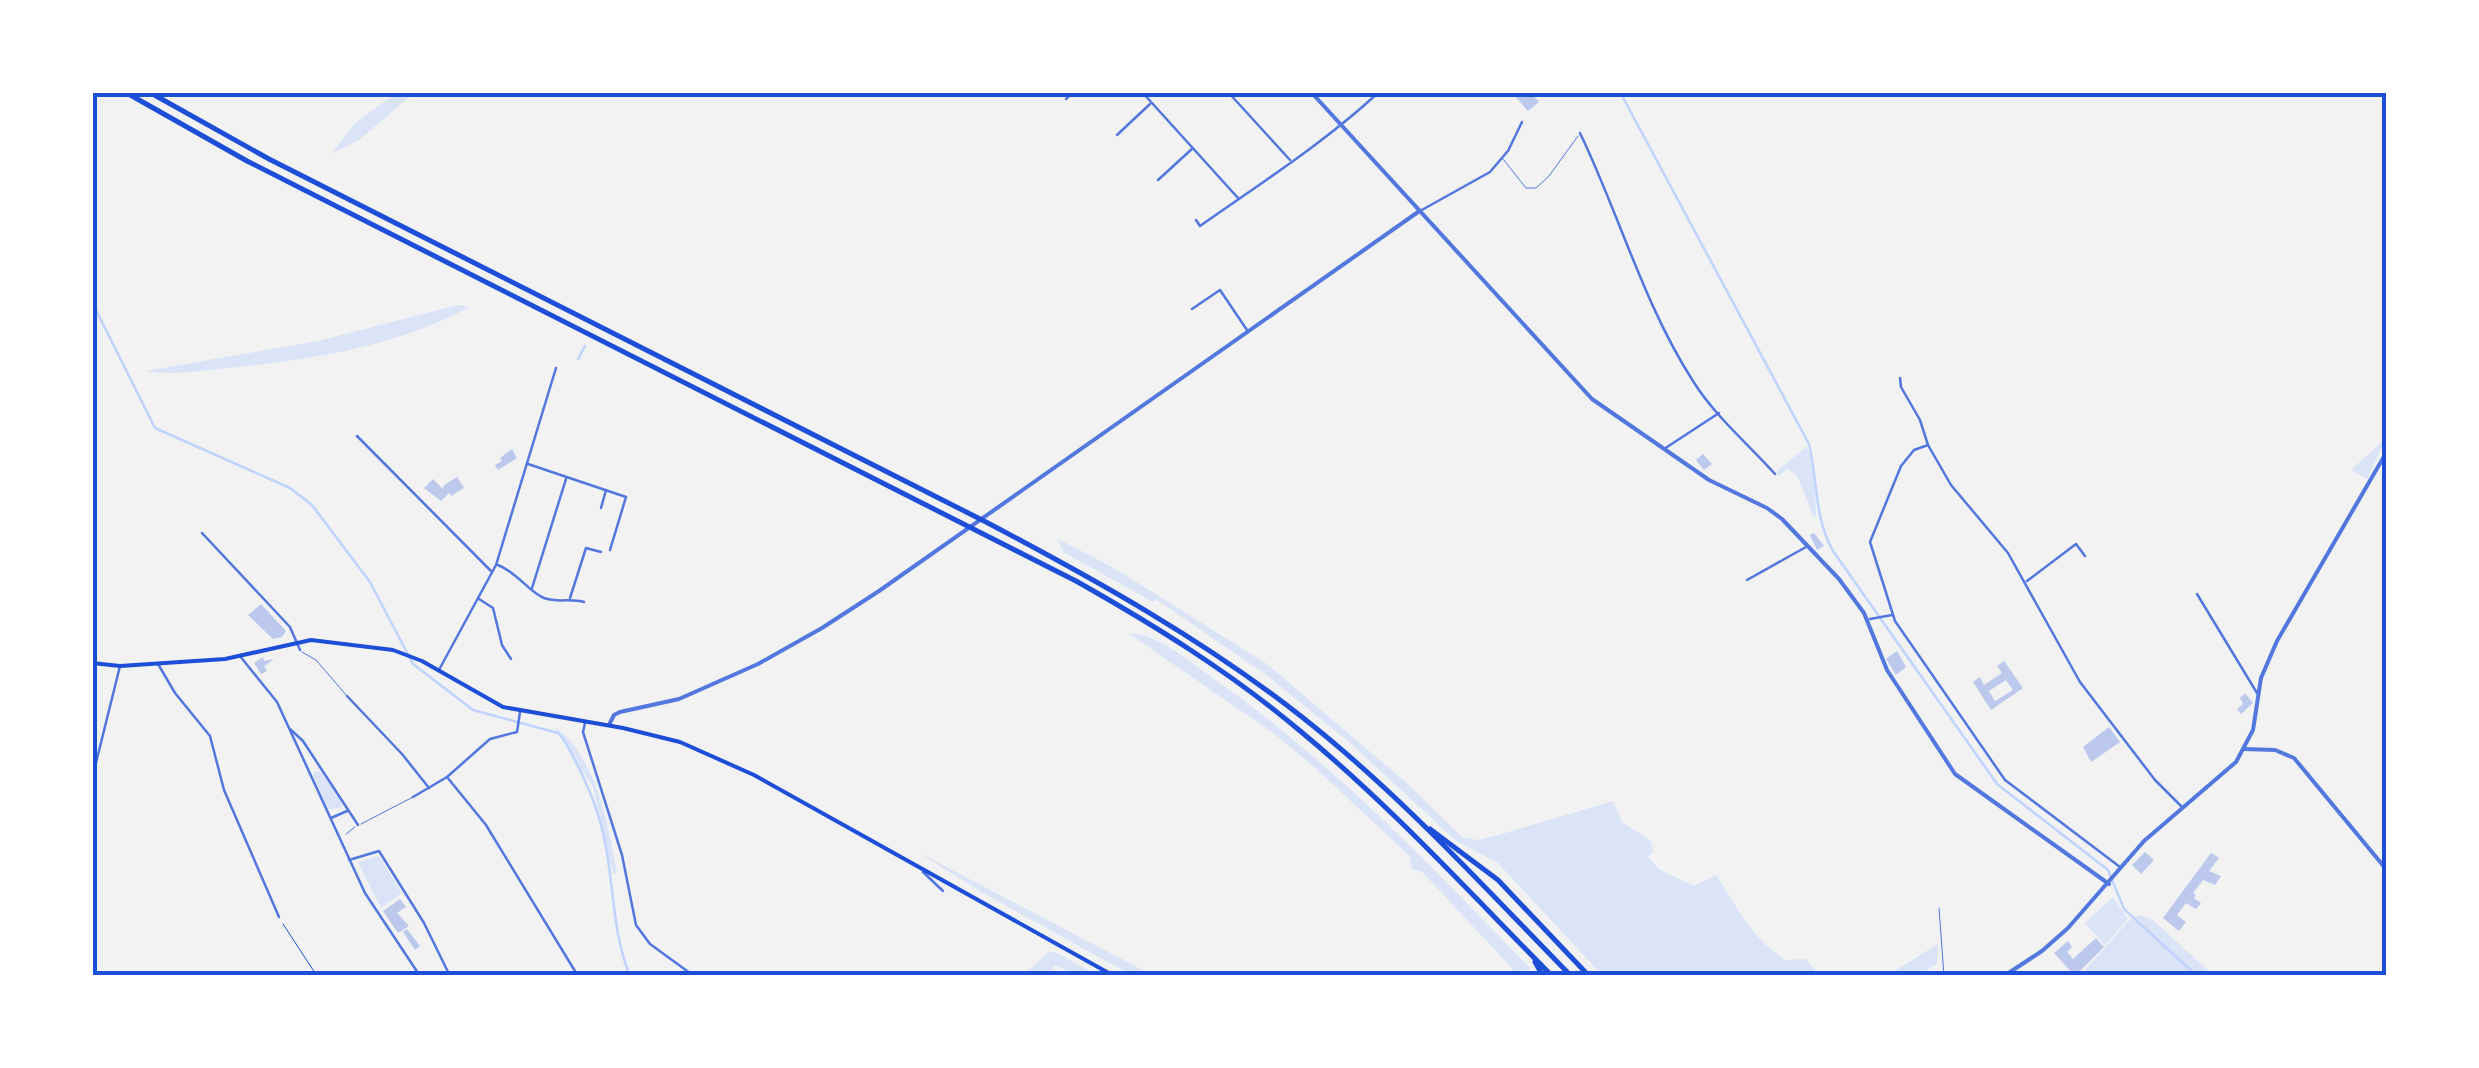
<svg xmlns="http://www.w3.org/2000/svg" width="2479" height="1068" font-family="'Space Grotesk',sans-serif">
	<rect width="100%" height="100%" fill="#f2f2f2"/>
	<!-- green -->
	<g fill="#dbe4f7">
		<polygon points="396,93 414,93 359,140 331,154 354,124"/>
		<path d="M458,305L470,307C396,346 320,358 238,367C208,370 177,376 146,371L318,341Z"/>
		<polygon points="2386,438 2367,479 2351,470"/>
		<polygon points="1807,446 1814,471 1816,516 1814,518 1797,475 1787,469 1778,477 1777,471"/>
		<path d="M1058,539L1114,568L1267,664L1408,784L1462,837L1477,840L1495,836L1613,801L1622,822L1650,840L1653,852L1648,857L1659,869L1694,886L1716,875C1742,913 1745,931 1785,960L1805,959L1820,975H1602L1498,863L1455,840L1349,742L1265,674L1157,600L1153,602L1063,552Z"/>
		<path d="M1128,633C1160,635 1188,660 1214,679C1333,762 1430,865 1531,969L1513,975L1512,968L1422,872L1412,869L1410,857L1402,849L1312,765L1273,733Z"/>
		<path d="M554,727C596,753 609,829 617,873L613,874L593,787Z"/>
		<polygon points="315,771 321,772 342,802 341,808 328,809 313,776"/>
		<polygon points="916,851 1152,975 1131,975 983,893"/>
		<polygon points="379,856 402,893 381,908 358,862"/>
		<polygon points="2113,897 2128,919 2105,945 2085,923"/>
		<polygon points="2140,915 2154,921 2213,975 2081,975 2130,919"/>
		<polygon points="1938,944 1937,964 1918,975 1888,975"/>
		<polygon points="1049,952 1055,952 1097,975 1076,975 1055,965 1052,968 1055,975 1046,975 1041,971 1036,975 1023,975"/>
	</g>
	<g fill="none" stroke-linecap="round" stroke-linejoin="round">
		<!-- stream -->
		<g stroke="#bfd3fe" stroke-width="2.5">
			<path d="M1620,92L1809,444C1818,482 1814,517 1833,551L1997,784L2108,870L2124,909L2197,976"/>
			<path d="M92,302L155,428L290,488L312,505L370,582L413,664L473,710L558,733L564,740C583,774 599,807 606,847C614,890 613,935 630,976"/>
			<polyline points="578,359 585,346"/>
		</g>
	</g>
	<!-- building -->
	<g fill="#bdc9ec" fill-rule="evenodd">
		<polygon points="1511,92 1530,92 1539,102 1528,111"/>
		<polygon points="512,449 517,458 498,470 495,465 502,461 500,458"/>
		<polygon points="1703,454 1712,464 1704,470 1696,460"/>
		<polygon points="457,477 464,488 451,496 449,493 441,501 424,488 433,479 443,489 444,485"/>
		<polygon points="1814,533 1824,546 1817,550 1810,535"/>
		<polygon points="261,604 286,631 282,637 273,639 248,615"/>
		<polygon points="1897,651 1906,667 1896,675 1886,659"/>
		<polygon points="263,657 264,661 274,659 264,666 267,671 261,674 254,663"/>
		<path d="M2004,661L2023,688L1991,710L1973,682L1980,677L1984,685L2002,673L1997,666ZM2006,680L2013,690L1995,701L1989,691Z"/>
		<polygon points="2245,693 2253,703 2241,714 2237,709 2243,704 2240,698"/>
		<polygon points="2109,727 2120,742 2091,762 2083,747"/>
		<polygon points="2145,852 2154,860 2141,874 2132,865"/>
		<polygon points="2211,853 2219,858 2209,871 2221,876 2215,885 2203,880 2201,883 2193,893 2196,895 2194,898 2201,903 2196,909 2186,903 2177,915 2186,922 2179,931 2163,918"/>
		<polygon points="400,899 406,907 397,913 409,926 398,933 383,911"/>
		<polygon points="407,929 420,946 415,950 403,932"/>
		<polygon points="2096,938 2104,947 2075,976 2054,953 2068,941 2072,947 2067,952 2073,959"/>
	</g>
	<g fill="none" stroke-linecap="round" stroke-linejoin="round">
		<!-- path -->
		<polyline stroke="#1d4ed8" stroke-width="1" points="283,924 317,976"/>
		<!-- service -->
		<g stroke="#5277de" stroke-width="1">
			<polyline points="1503,159 1526,188 1536,188 1549,176 1578,136"/>
			<polyline points="302,652 316,660 347,696"/>
			<polyline points="361,824 413,797"/>
			<polyline points="346,834 355,827"/>
			<polyline points="1939,908 1944,976"/>
		</g>
		<!-- pedestrian -->
		<g stroke="#5277de" stroke-width="2.5">
			<polyline points="1508,151 1522,122"/>
			<polyline points="537,976 538,975"/>
		</g>
		<!-- minor -->
		<g stroke="#5277de" stroke-width="2.5">
			<polyline points="1142,92 1238,198"/>
			<polyline points="1228,92 1290,160"/>
			<polyline points="1066,99 1073,92"/>
			<path d="M1580,133C1619,214 1644,305 1693,381C1714,415 1748,444 1775,474"/>
			<polyline points="1117,135 1150,104"/>
			<polyline points="1158,180 1193,148"/>
			<polyline points="1420,211 1490,172 1507,152"/>
			<path d="M1196,220L1200,226C1261,183 1324,143 1379,92"/>
			<polyline points="1192,309 1220,290 1247,330"/>
			<polyline points="1900,378 1901,387 1920,420 1928,445 1951,485 2008,553 2080,682 2155,780 2182,807"/>
			<polyline points="357,436 491,571"/>
			<polyline points="1928,445 1914,450 1901,466 1870,542 1895,621 2005,780 2120,867"/>
			<polyline points="1664,449 1719,413"/>
			<polyline points="528,464 626,497 610,550"/>
			<polyline points="601,508 606,490"/>
			<polyline points="202,533 290,627 300,650"/>
			<path d="M498,565C518,573 528,591 544,598C557,603 571,598 584,602"/>
			<polyline points="1747,580 1806,547"/>
			<polyline points="2027,581 2076,544 2085,556"/>
			<polyline points="532,588 566,479"/>
			<polyline points="2197,594 2257,693"/>
			<polyline points="570,598 586,548 601,552"/>
			<polyline points="479,599 493,608 502,645 511,659"/>
			<polyline points="1870,619 1892,615"/>
			<polyline points="240,656 277,702 365,893 420,976"/>
			<polyline points="158,664 175,693 210,736 224,790 279,917"/>
			<polyline points="440,668 496,565 556,368"/>
			<polyline points="347,696 402,754 429,788"/>
			<polyline points="585,723 583,732 622,855 636,925 650,944 694,976"/>
			<polyline points="290,729 303,741 358,825"/>
			<polyline points="447,777 486,825 578,976"/>
			<polyline points="92,779 120,666"/>
			<polyline points="413,797 447,777 490,739 517,732 520,712"/>
			<polyline points="331,818 347,811"/>
			<polyline points="349,860 379,851 424,923 450,976"/>
			<polyline points="923,872 943,891"/>
		</g>
		<!-- tertiary -->
		<g stroke="#5277de" stroke-width="4">
			<polyline points="1311,92 1592,399 1709,480 1767,508 1782,519 1839,579 1864,613 1887,670 1955,774 2109,884"/>
			<polyline points="609,725 614,715 620,712 679,699 758,664 822,628 879,591 1418,212"/>
			<polyline points="2244,749 2275,750 2294,758 2386,869"/>
			<polyline points="2004,976 2042,951 2068,928 2144,841 2236,762 2253,730 2261,678 2277,641 2386,453"/>
		</g>
		<!-- secondary -->
		<polyline stroke="#1d4ed8" stroke-width="4" points="92,663 120,666 225,659 311,640 393,650 422,661 503,707 623,728 680,742 754,775 1114,976"/>
		<!-- motorway -->
		<g stroke="#1d4ed8" stroke-width="5">
			<path d="M125,92L247,161L1076,581C1154,625 1230,672 1299,730C1390,805 1469,892 1552,976"/>
			<path d="M149,92L269,159L986,522C1096,580 1204,640 1302,717C1400,794 1484,887 1571,976"/>
			<polyline points="1430,829 1498,880 1589,976"/>
			<polyline points="1535,962 1543,976"/>
		</g>
	</g>
	<!-- border -->
	<rect width="2479" height="1068" fill="none" stroke="#ffffff" stroke-width="190"/>
	<rect x="95" y="95" width="2289" height="878" fill="none" stroke="#1d4ed8" stroke-width="4"/>
</svg>
